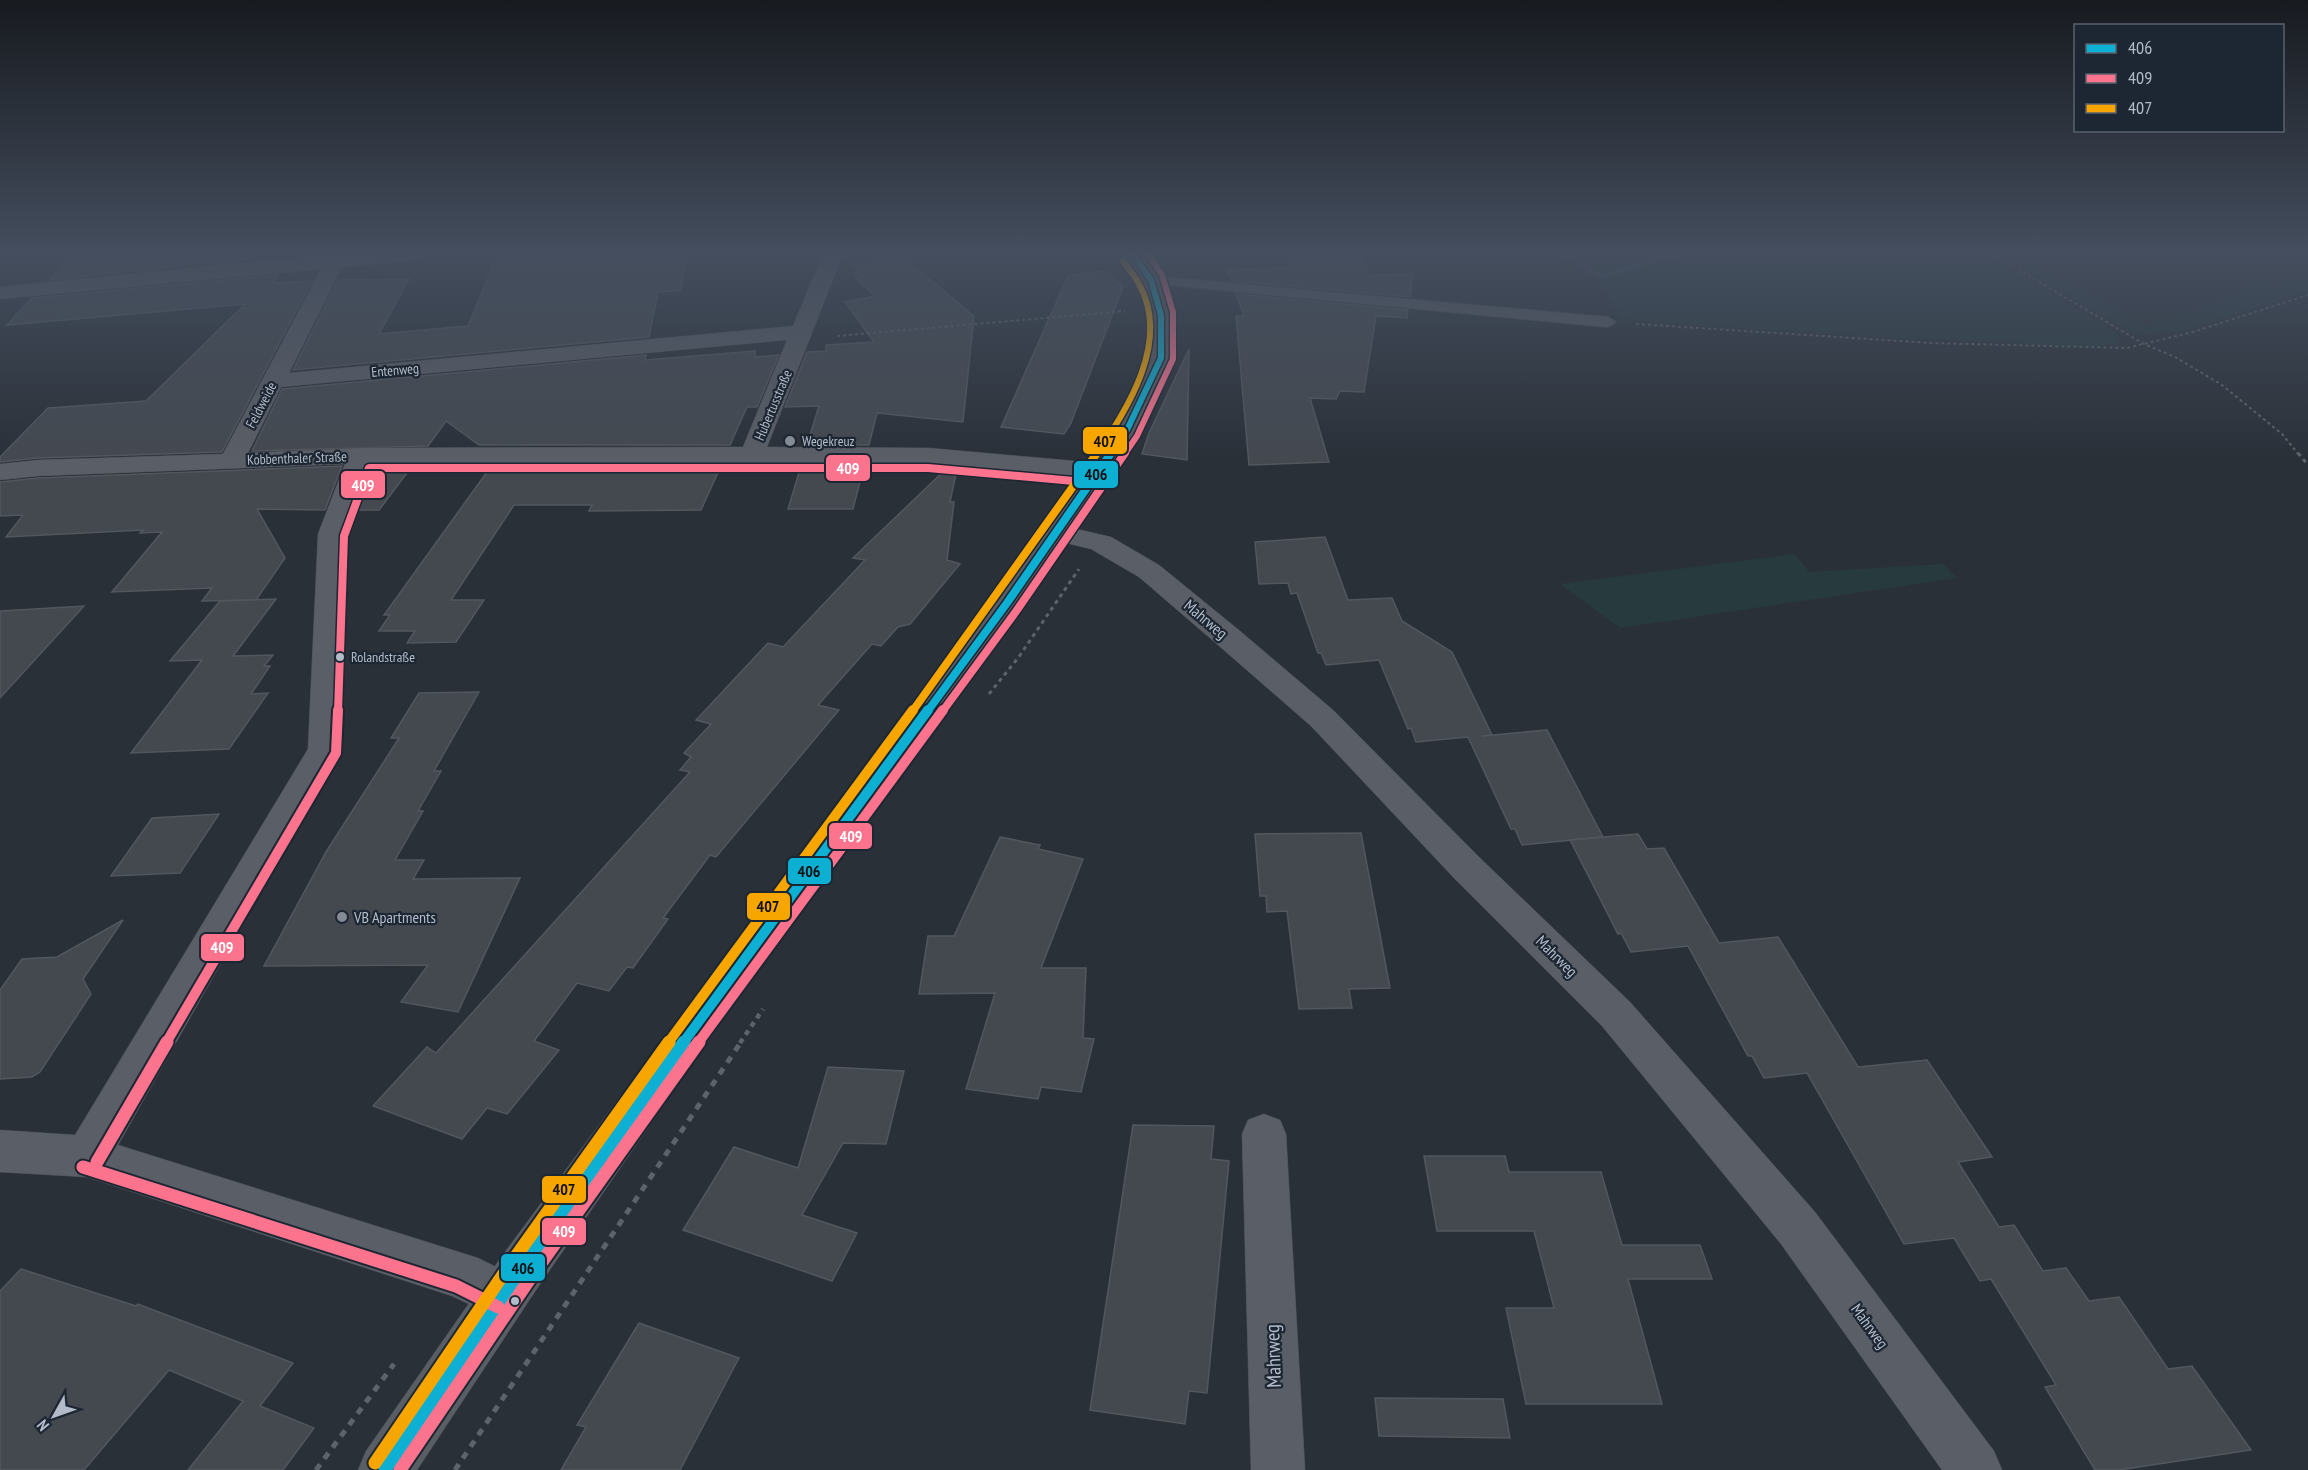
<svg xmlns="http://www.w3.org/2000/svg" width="2308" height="1470" font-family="'PT Sans Narrow',sans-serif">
	<rect width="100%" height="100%" fill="#2a3038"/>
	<!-- green -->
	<g fill="#273a3e">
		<path d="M1557,254H1987L2117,334L2120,342C2100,351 2040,344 2016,343C1884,338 1752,330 1620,319L1601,278Z"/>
		<polygon points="1997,254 2019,254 2147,326 2238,295 2246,283 2254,280 2275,285 2308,276 2308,292 2181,331 2136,335"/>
		<polygon points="1795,554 1809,572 1943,564 1957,578 1620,628 1560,584"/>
	</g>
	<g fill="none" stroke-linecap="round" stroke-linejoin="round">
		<!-- stream -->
		<polygon fill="#384963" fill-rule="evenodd" points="1558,254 1568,254 1602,273 1672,254 1686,254 1601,278"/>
	</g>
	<!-- building -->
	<g fill="#444950" stroke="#52575f" stroke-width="1.5">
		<polygon points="73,254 291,254 49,280"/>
		<polygon points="498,254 686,254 681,290 658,292 649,337 293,370 338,280 409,279 379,334 468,326"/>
		<polygon points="901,255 974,316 963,422 877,413 869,445 807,445 819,406 785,407 807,352 826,351 826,345 874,342 845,302 875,296 856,279 861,278 855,273 860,272 854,266"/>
		<polygon points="1362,257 1369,275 1413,274 1410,297 1232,281 1227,270 1294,267 1288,259"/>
		<polygon points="1099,271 1107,272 1123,287 1071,423 1064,434 1001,427 1068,276"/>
		<polygon points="278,275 273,283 312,281 222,452 38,458 0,462 0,457 48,408 146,401 245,304 7,325 32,298"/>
		<polygon points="1236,294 1408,310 1407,318 1376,316 1364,392 1340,391 1336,399 1310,398 1329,462 1249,465 1236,316 1244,316"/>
		<polygon points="1189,349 1187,460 1142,454 1149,433"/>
		<polygon points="755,351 755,357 779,355 757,407 747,407 730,445 479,445 446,421 428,446 252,451 282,389 646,355 645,360"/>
		<polygon points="373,465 413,465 379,510 357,510"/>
		<polygon points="492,465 721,466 701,510 589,511 592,505 514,505 451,600 484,600 456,642 407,643 415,631 379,631 390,615 384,615"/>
		<polygon points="342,466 325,510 257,509 285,558 256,600 202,601 212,588 112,592 162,532 140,533 143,530 6,537 23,515 0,516 0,482 38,478"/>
		<polygon points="801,466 864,466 853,509 788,509"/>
		<polygon points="947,468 957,469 950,502 954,502 947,560 960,564 910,624 898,627 881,646 872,644 818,705 839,710 716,857 710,855 663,918 668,919 633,968 627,967 609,991 577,983 534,1041 559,1050 507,1114 487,1108 462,1139 373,1106 427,1047 436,1053 690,772 680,770 691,757 684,753 711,724 696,720 768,643 783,647 865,560 853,558"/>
		<polygon points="1325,537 1348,600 1392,598 1402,621 1452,652 1492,735 1482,736 1547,730 1603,837 1522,845 1515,829 1511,829 1468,737 1416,742 1411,728 1408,729 1379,660 1326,665 1321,653 1318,653 1297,593 1291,594 1288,583 1259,584 1255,542"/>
		<polygon points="276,599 233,656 273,655 264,666 270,666 251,694 268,693 229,749 131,753 202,660 170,661 220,601"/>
		<polygon points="84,606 0,698 0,611"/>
		<polygon points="479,692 434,771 441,771 418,811 423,811 395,860 424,860 413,879 520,878 458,1012 401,1002 428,965 264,966 326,852 399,738 391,738 419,693"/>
		<polygon points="219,814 180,873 111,876 152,818"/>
		<polygon points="1361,833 1390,988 1349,989 1352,1008 1299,1009 1287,911 1267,912 1266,896 1260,896 1255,834"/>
		<polygon points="1638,834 1647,849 1664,848 1719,943 1778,937 1858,1067 1927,1060 1992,1157 1958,1162 1999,1227 2014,1225 2043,1271 2066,1268 2089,1301 2119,1297 2168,1369 2192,1366 2251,1450 2119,1470 2095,1470 2045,1387 2056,1385 1991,1279 1980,1281 1954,1238 1904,1244 1807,1073 1764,1078 1752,1056 1748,1056 1688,946 1631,952 1621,933 1618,934 1570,840"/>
		<polygon points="1000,837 1040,845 1038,849 1083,859 1041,968 1086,968 1083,1038 1094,1039 1081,1092 1041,1087 1038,1099 966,1089 995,993 919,994 928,936 954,936"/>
		<polygon points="123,920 83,979 91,994 40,1072 32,1077 0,1079 0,990 22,959 57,957"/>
		<polygon points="828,1067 904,1071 886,1144 843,1143 802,1215 857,1233 832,1281 683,1230 734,1147 798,1168"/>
		<polygon points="1133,1125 1214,1126 1211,1159 1229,1161 1207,1393 1189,1391 1185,1424 1090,1410"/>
		<polygon points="1424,1156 1505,1156 1509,1172 1601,1172 1622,1245 1700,1245 1712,1279 1628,1279 1662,1404 1526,1404 1506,1308 1554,1308 1534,1231 1437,1231"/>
		<polygon points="21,1269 136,1306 138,1304 293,1363 260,1406 314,1428 283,1470 188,1470 243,1401 169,1370 84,1470 0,1470 0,1291"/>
		<polygon points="639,1323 739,1358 680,1470 561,1470 586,1427 577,1425"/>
		<polygon points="1375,1398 1503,1399 1510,1438 1379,1436"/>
	</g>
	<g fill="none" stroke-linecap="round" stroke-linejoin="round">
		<defs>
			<polygon id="service" points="1151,276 1608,317 1616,322 1608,327 1146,283 1144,280"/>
			<g id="minor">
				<path d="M329,254H428L418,260L342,267L289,373L793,326L823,254H843L767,447L929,448L1097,463L1106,466L1110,471L1106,476L1097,479L929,464L371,463L346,534L342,749L118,1145L478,1258L520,1279L527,1296L520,1313L503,1320L452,1296L87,1177L0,1172V1130L75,1135L308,749L318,534L345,464L38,476L0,480V464L38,460L223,454L321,269L0,299V287ZM787,340L743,447L361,448L248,453L281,387Z"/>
				<polygon points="1055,524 1111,537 1159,565 1240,631 1333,710 1480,858 1630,1002 1815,1212 1994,1451 2002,1470 1942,1470 1781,1244 1602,1026 1454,878 1311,726 1218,645 1139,577 1091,549 1045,538 1041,532 1045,526"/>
				<polygon points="1264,1114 1280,1120 1286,1134 1305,1470 1251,1470 1242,1134 1248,1120"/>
			</g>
			<polygon id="secondary" points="1123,254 1143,254 1161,280 1172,315 1172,358 1139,430 1017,609 716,1029 536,1290 417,1470 358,1470 366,1451 502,1256 688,1005 997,597 1115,430 1150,358 1150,315 1141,280"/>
		</defs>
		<!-- service casing -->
		<use href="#service" stroke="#484c53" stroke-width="2"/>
		<!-- minor casing -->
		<use href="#minor" stroke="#484c53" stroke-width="1"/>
		<!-- secondary casing -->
		<use href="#secondary" stroke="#484c53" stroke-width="1"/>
		<!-- path-far3 -->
		<g stroke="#5d636a" stroke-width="2" stroke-dasharray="3 3" stroke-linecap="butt">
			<polyline points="1992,254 2144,344 2175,357 2222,385 2282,434 2299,455"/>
			<polyline points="1636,324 1932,343 2127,348 2193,332 2308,295"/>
			<polyline points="837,336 1125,311"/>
		</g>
		<!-- path-far2 -->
		<g stroke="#5d636a" stroke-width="3" stroke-dasharray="4 4" stroke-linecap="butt">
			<polyline points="2298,453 2308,465"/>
			<polyline points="989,694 1018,658 1079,569"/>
		</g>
		<!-- path-far1 -->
		<polyline stroke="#5d636a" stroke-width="4.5" stroke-dasharray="5 5" stroke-linecap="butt" points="740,1043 763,1009"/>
		<!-- path -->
		<g stroke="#5d636a" stroke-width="5" stroke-dasharray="7 7" stroke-linecap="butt">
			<polyline points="316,1470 394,1364"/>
			<polyline points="455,1470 741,1042"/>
		</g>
		<!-- service -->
		<use href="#service" fill="#5a5e66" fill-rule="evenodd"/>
		<!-- minor -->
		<use href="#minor" fill="#5a5e66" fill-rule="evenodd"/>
		<!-- secondary -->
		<use href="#secondary" fill="#595d64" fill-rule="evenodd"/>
		<defs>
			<polyline id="bus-1-far3" points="1110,455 1127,430 1161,358 1161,315 1151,280 1133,254"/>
			<polyline id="bus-1-far2" points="927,712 1007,603 1111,453"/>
			<polyline id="bus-1-far1" points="683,1043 928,710"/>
			<polyline id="bus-1" points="385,1470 519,1273 684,1042"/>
			<polyline id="bus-2-far3" points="1124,455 1137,436 1173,359 1173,312 1162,275 1148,254"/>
			<g id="bus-2-far2">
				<polyline points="338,712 344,536 369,468 928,468 1096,483"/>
				<polyline points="942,712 1017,610 1125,453"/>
			</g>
			<g id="bus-2-far1">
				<polyline points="166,1043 336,753 338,710"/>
				<polyline points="698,1043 943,710"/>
			</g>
			<g id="bus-2">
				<polyline points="97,1162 167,1042"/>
				<polyline points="83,1167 456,1286 498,1307"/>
				<polyline points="400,1470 529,1280 699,1042"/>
			</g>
			<path id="bus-3-far3" d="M1096,455C1128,408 1171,341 1139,284C1135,276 1128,268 1123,261"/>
			<polyline id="bus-3-far2" points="912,712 1097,453"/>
			<polyline id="bus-3-far1" points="668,1043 913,710"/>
			<polyline id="bus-3" points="375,1463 509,1266 669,1042"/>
		</defs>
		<!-- bus-1-far3 casing -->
		<use href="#bus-1-far3" stroke="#1d2633" stroke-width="9"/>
		<!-- bus-1-far2 casing -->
		<use href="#bus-1-far2" stroke="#1d2633" stroke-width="11"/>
		<!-- bus-1-far1 casing -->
		<use href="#bus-1-far1" stroke="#1d2633" stroke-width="14"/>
		<!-- bus-1 casing -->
		<use href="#bus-1" stroke="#1d2633" stroke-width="17"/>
		<!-- bus-2-far3 casing -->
		<use href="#bus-2-far3" stroke="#1d2633" stroke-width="9"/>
		<!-- bus-2-far2 casing -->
		<use href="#bus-2-far2" stroke="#1d2633" stroke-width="11"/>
		<!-- bus-2-far1 casing -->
		<use href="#bus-2-far1" stroke="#1d2633" stroke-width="14"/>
		<!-- bus-2 casing -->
		<use href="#bus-2" stroke="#1d2633" stroke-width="17"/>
		<!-- bus-3-far3 casing -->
		<use href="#bus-3-far3" stroke="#1d2633" stroke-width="9"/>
		<!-- bus-3-far2 casing -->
		<use href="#bus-3-far2" stroke="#1d2633" stroke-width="11"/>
		<!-- bus-3-far1 casing -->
		<use href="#bus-3-far1" stroke="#1d2633" stroke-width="14"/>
		<!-- bus-3 casing -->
		<use href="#bus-3" stroke="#1d2633" stroke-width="17"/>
		<!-- bus-1-far3 -->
		<use href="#bus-1-far3" stroke="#0dafd3" stroke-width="6"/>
		<!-- bus-1-far2 -->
		<use href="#bus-1-far2" stroke="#0dafd3" stroke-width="8"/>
		<!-- bus-1-far1 -->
		<use href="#bus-1-far1" stroke="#0dafd3" stroke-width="10"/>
		<!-- bus-1 -->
		<use href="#bus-1" stroke="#0dafd3" stroke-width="13"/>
		<!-- bus-2-far3 -->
		<use href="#bus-2-far3" stroke="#fc738d" stroke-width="6"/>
		<!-- bus-2-far2 -->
		<use href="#bus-2-far2" stroke="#fc738d" stroke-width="8"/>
		<!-- bus-2-far1 -->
		<use href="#bus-2-far1" stroke="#fc738d" stroke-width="10"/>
		<!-- bus-2 -->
		<use href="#bus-2" stroke="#fc738d" stroke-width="13"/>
		<!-- bus-3-far3 -->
		<use href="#bus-3-far3" stroke="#f7a600" stroke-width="6"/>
		<!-- bus-3-far2 -->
		<use href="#bus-3-far2" stroke="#f7a600" stroke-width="8"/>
		<!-- bus-3-far1 -->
		<use href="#bus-3-far1" stroke="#f7a600" stroke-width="10"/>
		<!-- bus-3 -->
		<use href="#bus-3" stroke="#f7a600" stroke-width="13"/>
	</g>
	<!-- sky -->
	<linearGradient id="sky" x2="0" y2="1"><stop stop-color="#171a1f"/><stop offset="0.55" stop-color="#444e5e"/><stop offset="1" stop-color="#444e5e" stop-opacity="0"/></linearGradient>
	<rect width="2308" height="460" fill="url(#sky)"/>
	<!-- markers -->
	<g fill="#848b96" stroke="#1d2633" stroke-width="2">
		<circle cx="790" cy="441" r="6"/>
		<circle cx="342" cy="917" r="6"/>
	</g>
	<g fill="#b4bcc9" stroke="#1d2633" stroke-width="2">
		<circle cx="340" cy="657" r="5"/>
		<circle cx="515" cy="1301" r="5"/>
	</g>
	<g text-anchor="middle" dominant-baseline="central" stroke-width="4.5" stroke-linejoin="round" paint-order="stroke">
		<!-- far-street labels -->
		<g font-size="14" fill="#b4bcc9" stroke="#1d2633">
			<text transform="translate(395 370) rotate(-5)">Entenweg</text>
			<text transform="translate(261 405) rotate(-62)">Feldweide</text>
			<text transform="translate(773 405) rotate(-67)">Hubertusstraße</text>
			<text transform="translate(297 458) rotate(-2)">Kobbenthaler Straße</text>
		</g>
		<!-- far-poi labels -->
		<g font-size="14" fill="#b4bcc9" stroke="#1d2633" text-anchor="start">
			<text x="802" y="441">Wegekreuz</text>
		</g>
		<!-- bus labels -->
		<g font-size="14" fill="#b4bcc9" stroke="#1d2633" text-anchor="start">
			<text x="351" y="657">Rolandstraße</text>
		</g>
		<!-- street labels -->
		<g font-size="16" fill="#b4bcc9" stroke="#1d2633">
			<text transform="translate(1206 619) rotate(40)">Mahrweg</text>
			<text transform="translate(1557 956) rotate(45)">Mahrweg</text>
			<text transform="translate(1870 1326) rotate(54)">Mahrweg</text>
		</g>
		<!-- poi labels -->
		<g font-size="16" fill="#b4bcc9" stroke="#1d2633" text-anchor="start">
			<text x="354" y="917">VB Apartments</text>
		</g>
		<!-- near-street labels -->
		<g font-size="20" fill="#b4bcc9" stroke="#1d2633">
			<text transform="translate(1273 1356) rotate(-92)">Mahrweg</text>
		</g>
	</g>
	<g stroke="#1d2633" stroke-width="2">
		<rect x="1082" y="426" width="46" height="29" rx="6" fill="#f7a600"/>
		<rect x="825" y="454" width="46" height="28" rx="6" fill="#fc738d"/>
		<rect x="1073" y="460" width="46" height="29" rx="6" fill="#0dafd3"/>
		<rect x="340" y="470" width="46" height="29" rx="6" fill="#fc738d"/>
		<rect x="828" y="822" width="45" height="28" rx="6" fill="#fc738d"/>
		<rect x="787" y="857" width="45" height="28" rx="6" fill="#0dafd3"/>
		<rect x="746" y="892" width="45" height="29" rx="6" fill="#f7a600"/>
		<rect x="200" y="933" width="45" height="29" rx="6" fill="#fc738d"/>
		<rect x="541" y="1175" width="46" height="29" rx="6" fill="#f7a600"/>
		<rect x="541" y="1217" width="46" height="29" rx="6" fill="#fc738d"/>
		<rect x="500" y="1253" width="46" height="29" rx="6" fill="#0dafd3"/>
	</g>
	<g font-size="16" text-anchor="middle" font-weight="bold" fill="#fff">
		<text x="848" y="474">409</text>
		<text x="363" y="491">409</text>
		<text x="851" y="842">409</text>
		<text x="222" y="953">409</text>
		<text x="564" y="1237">409</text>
	</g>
	<g font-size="16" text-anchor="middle" font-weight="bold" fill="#111">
		<text x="1105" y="447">407</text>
		<text x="1096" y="480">406</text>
		<text x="809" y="877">406</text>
		<text x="768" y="912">407</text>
		<text x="564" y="1195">407</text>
		<text x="523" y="1274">406</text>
	</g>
	<!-- legend -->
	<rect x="2074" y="24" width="210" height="108" fill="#1d2633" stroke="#59626f" stroke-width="1.5"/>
	<rect x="2086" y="44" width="30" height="9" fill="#0dafd3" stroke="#59626f" stroke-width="1.5"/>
	<text x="2128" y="54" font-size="18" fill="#b4bcc9">406</text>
	<rect x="2086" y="74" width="30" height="9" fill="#fc738d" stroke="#59626f" stroke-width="1.5"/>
	<text x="2128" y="84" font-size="18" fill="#b4bcc9">409</text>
	<rect x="2086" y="104" width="30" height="9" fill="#f7a600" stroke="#59626f" stroke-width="1.5"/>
	<text x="2128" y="114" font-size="18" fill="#b4bcc9">407</text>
	<!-- north arrow -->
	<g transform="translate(54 1416) rotate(230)" stroke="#1d2633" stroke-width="4.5" paint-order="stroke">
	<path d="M0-4.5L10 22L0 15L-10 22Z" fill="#b4bcc9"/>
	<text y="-9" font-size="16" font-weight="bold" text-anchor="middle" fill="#b4bcc9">N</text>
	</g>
</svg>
